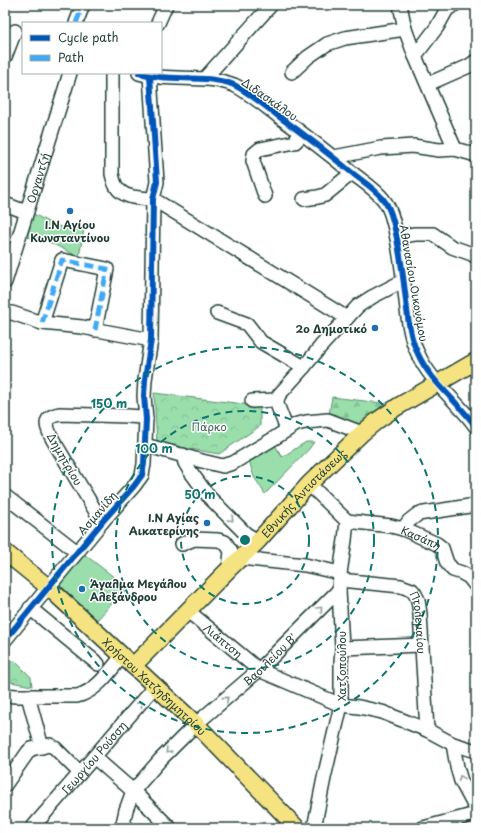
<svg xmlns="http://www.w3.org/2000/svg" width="481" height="833" font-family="'Playpen Sans',sans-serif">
	<defs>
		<pattern id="forest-firs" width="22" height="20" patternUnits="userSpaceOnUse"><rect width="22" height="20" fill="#99deab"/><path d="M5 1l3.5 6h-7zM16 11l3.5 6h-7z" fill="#83bf94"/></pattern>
		<pattern id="park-crowns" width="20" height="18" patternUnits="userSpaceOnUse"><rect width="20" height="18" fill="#99deab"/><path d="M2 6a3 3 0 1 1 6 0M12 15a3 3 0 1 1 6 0" fill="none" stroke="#83bf94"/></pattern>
	</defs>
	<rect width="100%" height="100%" fill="#fff"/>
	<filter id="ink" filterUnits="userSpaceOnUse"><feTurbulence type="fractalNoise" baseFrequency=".025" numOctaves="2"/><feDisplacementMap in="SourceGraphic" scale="8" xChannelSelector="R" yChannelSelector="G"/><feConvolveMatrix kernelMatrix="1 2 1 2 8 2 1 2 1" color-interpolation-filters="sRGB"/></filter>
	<g filter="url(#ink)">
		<!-- green -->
		<g fill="#99deab" stroke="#5c8e70">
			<polygon points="30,212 50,223 75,232 77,227 84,230 79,257 43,239 23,237"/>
			<polygon points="306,442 314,442 309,449 265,494 254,477 248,457 274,443 282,457"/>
			<polygon points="84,554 128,588 117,598 97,620 58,583"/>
		</g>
		<!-- forest -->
		<polygon fill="url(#forest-firs)" stroke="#5c8e70" points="332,397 381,403 397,407 362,433 328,420"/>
		<!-- park -->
		<g fill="url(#park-crowns)" stroke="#5c8e70">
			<polygon points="154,393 260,406 260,426 219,454 157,443"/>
			<polygon points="5,661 15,661 31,677 32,686 5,681"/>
		</g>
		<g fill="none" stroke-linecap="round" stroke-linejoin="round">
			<defs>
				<g id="minor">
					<polyline points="400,5 405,29 415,56 455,149"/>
					<polyline points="76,23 83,5"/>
					<polyline points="158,23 166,5"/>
					<polyline points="415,56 437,27 447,9 454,5"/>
					<polyline points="5,57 15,31"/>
					<polyline points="292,72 308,57 327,44 345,38 405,29"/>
					<path d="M112,73V174C113,178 114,183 116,186C123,199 141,198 153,199L347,318"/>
					<path d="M139,73C171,83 203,73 234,85C247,91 265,106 277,115C302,133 327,152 351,172C362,181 374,188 383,199C388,205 391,213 393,221C400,247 403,275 406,301C408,319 410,338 418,354C431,383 459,402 476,427"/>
					<polyline points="205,78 271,5"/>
					<polyline points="428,84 469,66 476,61"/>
					<polyline points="334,157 381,148 398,147 413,146 439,150 455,149 476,155"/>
					<polyline points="265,196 253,161 254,154 260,149 295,142 298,139 297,130"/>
					<polyline points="304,199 318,197 325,195 352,173"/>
					<polyline points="5,204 26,212"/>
					<polyline points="397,237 415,234 433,234 452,247 472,254 476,257"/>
					<path id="s1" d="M5,282L70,73"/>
					<polyline points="5,313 12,313 42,323 82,327 151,340"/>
					<polyline points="217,313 247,324 261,342 304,367"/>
					<polyline points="42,323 62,260 107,269 95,330"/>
					<polyline points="252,401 277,400"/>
					<polyline points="287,430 277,404 277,400 279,395 304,367 321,346 358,306 372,297 403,281"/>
					<polyline points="145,445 202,461 223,466 233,463 273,439 287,430 297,424 306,422 328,420 362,433"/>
					<polyline points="183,455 185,463 190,471 209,497 246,534 258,541"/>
					<polyline points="309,484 347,521 345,540 340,573 339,590 342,648 341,663 341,705 324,778 314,828"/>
					<polyline points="5,496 77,552"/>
					<path id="s2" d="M347,521L391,526L403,529L437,544L442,548L447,563L453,570L462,573L469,577L476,586"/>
					<path d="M102,522L53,440C46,427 42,417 60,414L128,416L141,417L146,419"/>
					<polyline points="403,529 409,521 418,514 476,505"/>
					<polyline points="182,544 194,539 218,540 225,542 231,551 229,569"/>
					<polyline points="240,558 305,565 340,573"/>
					<path id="s3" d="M340,580L401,586L412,590L415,594L418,600L420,614L427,730"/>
					<polyline points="30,608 98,664"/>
					<path id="s4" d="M188,611L259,670L341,705L359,707L382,712L427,730L453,744L476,751"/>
					<polyline points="5,640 102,522 134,486 142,475 144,464 146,419 144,396 145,380 148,359 151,340 153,199 157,182 150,76"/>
					<polyline points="342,648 422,645"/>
					<path d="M5,695L16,696H77C97,691 110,671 122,656"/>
					<polyline points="28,696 42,747"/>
					<polyline points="453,744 457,767 461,781 476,809"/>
					<polyline points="94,757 133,791 170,828"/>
					<polyline points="5,785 28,752 31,749 50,745 55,748 80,773"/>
					<path id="s5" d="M32,828L94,757L155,686"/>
					<path id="s6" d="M122,828L126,810L133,791L160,760L196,724L259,670L339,590"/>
					<polyline points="423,828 476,814"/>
				</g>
				<g id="major">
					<path id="s7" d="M5,552L48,587L196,724L297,828"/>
					<path id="s8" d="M133,666L229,569L258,541L309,484L362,433L378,420L397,407L476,361"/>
				</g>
			</defs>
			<!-- minor casing -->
			<use href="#minor" stroke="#1f3d34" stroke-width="16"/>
			<!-- major casing -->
			<use href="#major" stroke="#1f3d34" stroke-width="19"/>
			<!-- minor -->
			<use href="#minor" stroke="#fff" stroke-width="13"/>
			<!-- major -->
			<use href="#major" stroke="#f5e382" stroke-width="16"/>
			<!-- quiet -->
			<g stroke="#3fa9f5" stroke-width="5" stroke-dasharray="10 5" stroke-linecap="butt">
				<polyline points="76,23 83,5"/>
				<polyline points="42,323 62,260 107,269 95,330"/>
			</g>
			<defs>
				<g id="cycleway">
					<path d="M139,73C171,83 203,73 234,85C247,91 265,106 277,115C302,133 327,152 351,172C362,181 374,188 383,199C388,205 391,213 393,221C400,247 403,275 406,301C408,319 410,338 418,354C431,383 459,402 476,427"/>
					<polyline points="5,640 102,522 134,486 142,475 144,464 146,419 144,396 145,380 148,359 151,340 153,199 157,182 150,76"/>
				</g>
			</defs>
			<!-- cycleway casing -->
			<use href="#cycleway" stroke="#fff" stroke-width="8"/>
			<!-- cycleway -->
			<use href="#cycleway" stroke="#0057b8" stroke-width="6"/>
		</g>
		<!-- one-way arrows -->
		<defs><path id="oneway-chevron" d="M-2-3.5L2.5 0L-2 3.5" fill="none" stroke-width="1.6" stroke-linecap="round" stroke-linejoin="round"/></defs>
		<g stroke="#8f9e9a">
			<use href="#oneway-chevron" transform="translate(231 519) rotate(45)"/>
			<use href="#oneway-chevron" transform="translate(320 609) rotate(-46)"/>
			<use href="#oneway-chevron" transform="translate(226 699) rotate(-40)"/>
			<use href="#oneway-chevron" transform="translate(140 704) rotate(-49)"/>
			<use href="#oneway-chevron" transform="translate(168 751) rotate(135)"/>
			<use href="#oneway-chevron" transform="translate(461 778) rotate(-111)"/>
		</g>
	</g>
	<!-- distance rings -->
	<g fill="none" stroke="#0f766e" stroke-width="2" stroke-dasharray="7 5">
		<circle cx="245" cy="540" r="64"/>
		<circle cx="245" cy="540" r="129"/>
		<circle cx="245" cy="540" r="193"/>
	</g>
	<!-- markers -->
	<g fill="#1f6fb2" stroke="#fff" stroke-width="1.5">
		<circle cx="70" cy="211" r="4"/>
		<circle cx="375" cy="328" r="4"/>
		<circle cx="207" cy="523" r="4"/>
		<circle cx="82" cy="589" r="4"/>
	</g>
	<g text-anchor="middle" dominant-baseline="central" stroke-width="3" stroke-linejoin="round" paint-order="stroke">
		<!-- street labels -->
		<g font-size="11" fill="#1f3d34" stroke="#fff">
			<text transform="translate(270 99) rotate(35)">Διδασκάλου</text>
			<text stroke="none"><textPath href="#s1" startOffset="109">Οργαντζή</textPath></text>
			<text transform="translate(414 283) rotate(80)">Αθανασίου Οικονόμου</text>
			<text transform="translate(65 459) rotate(60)">Δημητρίου</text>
			<text stroke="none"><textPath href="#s8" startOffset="243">Εθνικής Αντιστάσεως</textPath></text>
			<text transform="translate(97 513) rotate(-49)">Ασμανίδη</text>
			<text stroke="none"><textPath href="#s2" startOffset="77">Κασάπη</textPath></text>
			<text stroke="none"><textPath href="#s3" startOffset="107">Πτολεμαίου</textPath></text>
			<text stroke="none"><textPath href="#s4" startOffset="46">Λιάπτση</textPath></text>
			<text stroke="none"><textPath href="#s6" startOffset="229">Βασιλείου Β'</textPath></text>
			<text transform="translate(341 666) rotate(-90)">Χατζοπούλου</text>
			<text stroke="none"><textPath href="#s7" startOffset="201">Χρήστου Χατζηδημητρίου</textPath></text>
			<text stroke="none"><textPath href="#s5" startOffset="94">Γεωργίου Ρούσση</textPath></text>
		</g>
		<!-- poi labels -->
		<g font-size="11" font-weight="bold" fill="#1f3d34" stroke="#fff" text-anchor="end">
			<text x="70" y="224" text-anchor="middle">Ι.Ν Αγίου<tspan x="70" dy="13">Κωνσταντίνου</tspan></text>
			<text x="367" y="328">2ο Δημοτικό</text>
			<text x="199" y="517">Ι.Ν Αγίας<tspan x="199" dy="13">Αικατερίνης</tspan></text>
			<text x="90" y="583" text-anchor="start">Άγαλμα Μεγάλου<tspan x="90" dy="13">Αλεξάνδρου</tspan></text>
		</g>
		<!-- park labels -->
		<g font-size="11" fill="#3e6552" stroke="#fff">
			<text x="209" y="426">Πάρκο</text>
		</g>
	</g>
	<circle cx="245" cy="540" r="6" fill="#0f766e" stroke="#fff" stroke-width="2"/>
	<g font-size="12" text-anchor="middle" font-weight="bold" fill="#0f766e" stroke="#fff" stroke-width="3" stroke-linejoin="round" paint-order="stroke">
		<text x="109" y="408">150 m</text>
		<text x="154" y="453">100 m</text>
		<text x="200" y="499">50 m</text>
	</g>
	<!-- margin -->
	<rect width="481" height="833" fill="none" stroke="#fff" stroke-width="20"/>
	<rect x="10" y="10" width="461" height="813" fill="none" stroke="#1f3d34" stroke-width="1.5" filter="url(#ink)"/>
	<!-- legend -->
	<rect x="22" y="22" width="140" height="52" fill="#ffffff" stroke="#a5b1ae"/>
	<rect x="30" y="35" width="20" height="6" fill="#0057b8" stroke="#a5b1ae"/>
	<text x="58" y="42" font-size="12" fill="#1f3d34">Cycle path</text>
	<rect x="30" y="55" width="20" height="6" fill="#3fa9f5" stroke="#a5b1ae"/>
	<text x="58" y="62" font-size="12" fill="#1f3d34">Path</text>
</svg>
